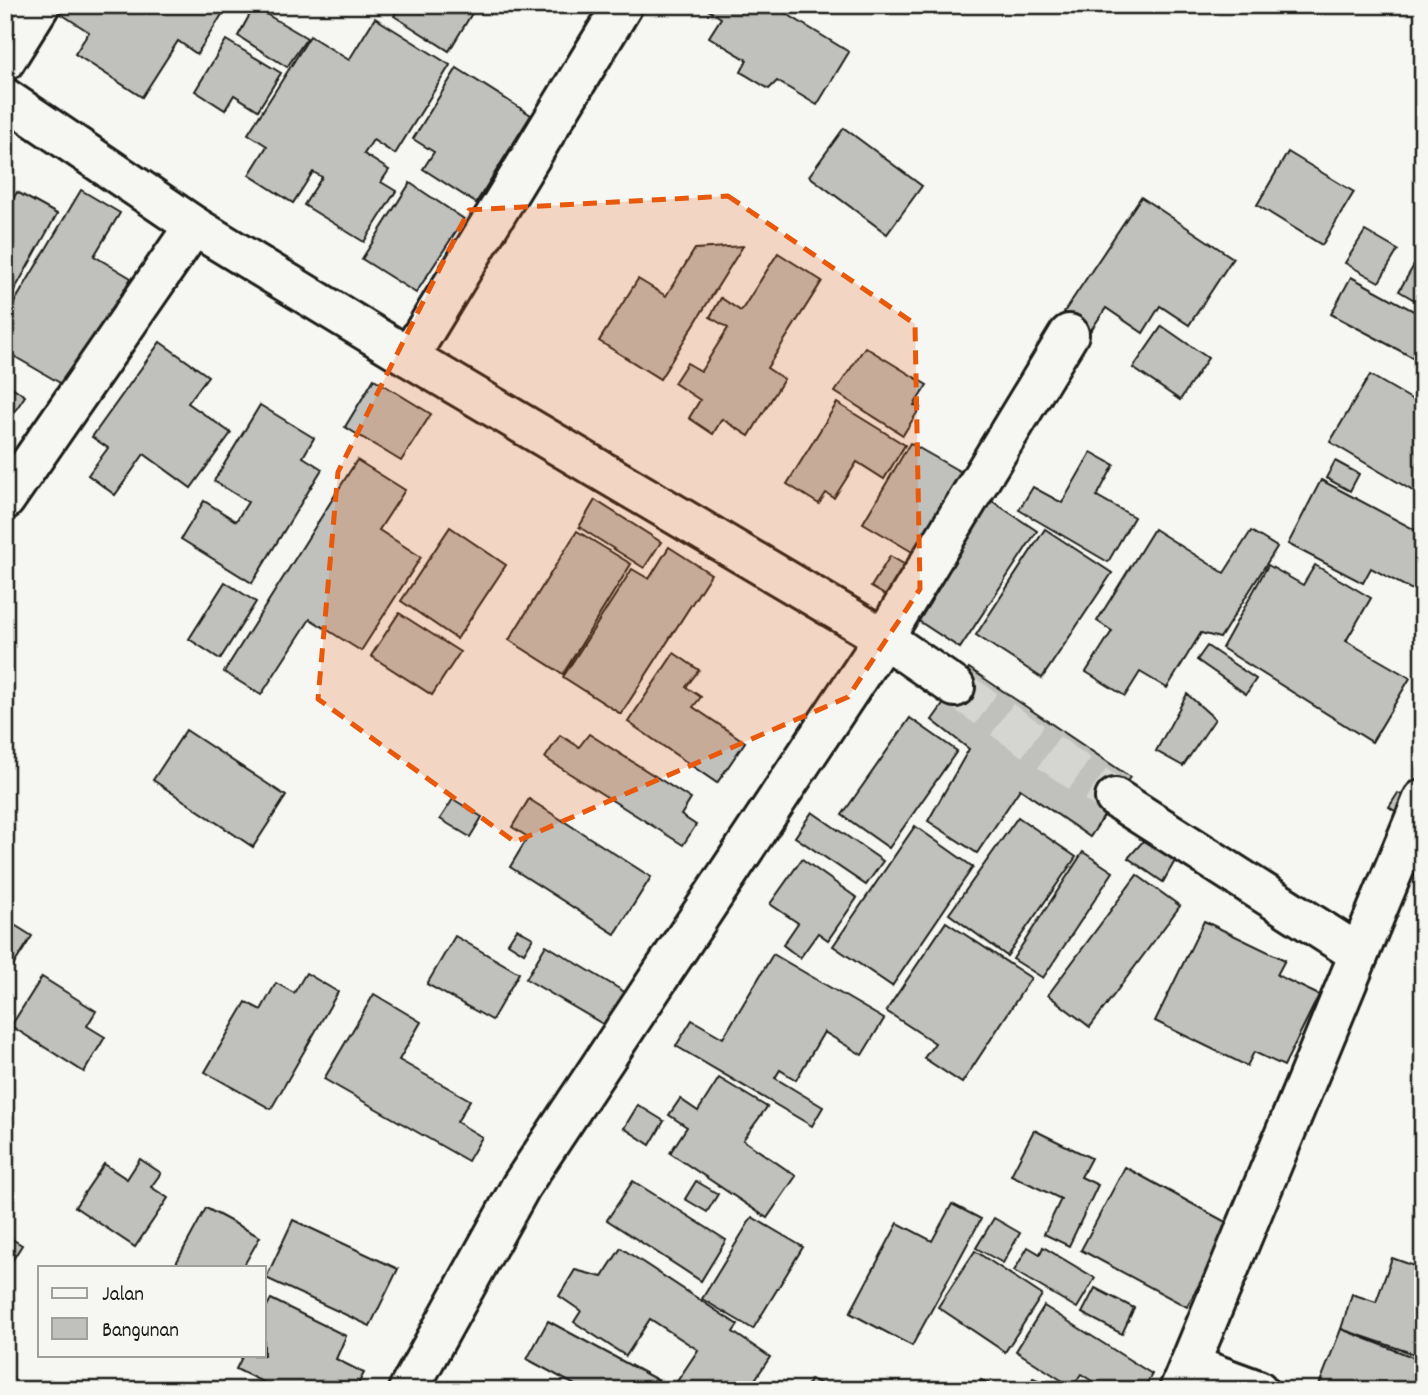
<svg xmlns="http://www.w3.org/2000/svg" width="1428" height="1395" font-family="Dekko,sans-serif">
	<rect width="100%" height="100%" fill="#f6f6f2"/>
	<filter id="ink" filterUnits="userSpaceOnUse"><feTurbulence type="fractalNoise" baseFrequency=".0143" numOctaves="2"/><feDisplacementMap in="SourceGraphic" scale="14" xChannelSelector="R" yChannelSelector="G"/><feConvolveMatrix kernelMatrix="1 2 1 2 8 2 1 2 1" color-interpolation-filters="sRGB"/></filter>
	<g filter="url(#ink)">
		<!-- building -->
		<g fill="#c0c0bd" stroke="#1c1c1c" stroke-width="2">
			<polygon points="58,5 228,5 197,54 178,41 142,97 75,54 89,32 55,10"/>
			<polygon points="400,5 477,5 449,51 394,16"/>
			<polygon points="700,5 772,5 849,52 817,105 777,81 769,89 741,72 747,60 709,37 721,18"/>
			<polygon points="254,7 307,38 287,67 238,36"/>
			<polygon points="375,18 450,65 395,154 373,140 364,154 389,170 381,182 396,191 364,242 304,205 322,177 313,172 293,203 249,175 267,146 248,134 310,36 349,60"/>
			<polygon points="226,40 281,73 258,110 234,95 225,110 195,91"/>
			<polygon points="457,68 531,115 476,203 423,169 434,152 413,139"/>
			<polygon points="844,128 922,186 887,234 809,176"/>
			<polygon points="1288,152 1354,192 1322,245 1257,205"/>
			<polygon points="410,183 464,219 416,293 362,259"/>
			<polygon points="81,190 120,213 94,256 131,278 67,387 5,351 5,318"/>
			<polygon points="17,192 57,214 5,307 5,213"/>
			<polygon points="1141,197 1233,258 1189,325 1160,306 1143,333 1106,308 1091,330 1064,312"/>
			<polygon points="1365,231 1398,250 1379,282 1345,263"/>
			<polygon points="743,246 660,379 599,341 638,279 666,296 695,249"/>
			<polygon points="778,253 822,281 767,368 784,379 749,436 722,419 713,434 689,418 700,400 674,383 687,363 701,371 728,328 710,317 721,298 741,311"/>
			<polygon points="1417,260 1423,263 1423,305 1399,291"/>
			<polygon points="1351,277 1423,316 1423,363 1331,314"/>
			<polygon points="1162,326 1208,358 1180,400 1133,368"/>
			<polygon points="160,342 208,376 188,403 231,433 191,488 144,454 115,495 88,475 108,448 92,437"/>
			<polygon points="865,347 927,385 914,405 920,408 903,435 835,392"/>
			<polygon points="1370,375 1420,404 1415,412 1423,417 1423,497 1330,442"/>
			<polygon points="374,379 431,414 401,461 345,427"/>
			<polygon points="5,382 25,396 5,426"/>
			<polygon points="837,403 905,445 884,479 857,462 834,498 826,493 819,504 787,484"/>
			<polygon points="260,405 314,438 303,457 322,469 252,583 181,539 204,501 236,521 248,502 214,481"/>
			<polygon points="910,443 961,472 914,553 863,523"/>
			<polygon points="1091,452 1114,465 1097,496 1134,517 1108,562 1019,510 1033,487 1062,503"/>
			<polygon points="357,460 405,490 379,530 421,557 361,651 310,619 261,695 224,672"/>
			<polygon points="1335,461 1359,474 1350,491 1326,478"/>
			<polygon points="1321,480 1423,534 1423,584 1418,593 1371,568 1363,583 1288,544"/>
			<polygon points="986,497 1037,531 960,648 908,614"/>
			<polygon points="595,500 661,542 644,568 579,527"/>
			<polygon points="450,527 506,565 457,639 401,601"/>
			<polygon points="1045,529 1112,573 1042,678 976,635"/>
			<polygon points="1154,529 1224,573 1251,531 1277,547 1220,638 1201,633 1167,688 1140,672 1125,696 1086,672 1112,631 1097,621"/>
			<polygon points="577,531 631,564 563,674 509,640"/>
			<polygon points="669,547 711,574 621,714 563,677 632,569 649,579"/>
			<polygon points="890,556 909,567 890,598 871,587"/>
			<polygon points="1268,565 1303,585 1315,565 1371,598 1346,641 1410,678 1372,742 1222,648"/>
			<polygon points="225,582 256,602 220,659 189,639"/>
			<polygon points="399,613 460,652 432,695 371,656"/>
			<polygon points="1207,646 1256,679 1246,694 1197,660"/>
			<polygon points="674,653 699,670 686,687 701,697 693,707 745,742 717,783 628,722"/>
			<polygon points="969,668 1130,777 1090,837 1020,789 977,853 928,821 969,749 932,720"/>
			<polygon points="1187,694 1215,719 1183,766 1156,751"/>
			<polygon points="910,718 957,751 889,848 842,815"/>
			<polygon points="186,730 286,796 253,847 153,780"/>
			<polygon points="589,734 691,799 681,815 696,825 683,845 545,758 560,735 579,747"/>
			<polygon points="1398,793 1410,800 1401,815 1389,807"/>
			<polygon points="453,799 482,817 470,837 440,819"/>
			<polygon points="529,799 651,877 615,934 510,867 528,837 512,827"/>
			<polygon points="812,812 883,861 866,885 795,837"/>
			<polygon points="1018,817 1076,857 1007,956 949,914"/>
			<polygon points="915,826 973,867 892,986 833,946"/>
			<polygon points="1145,839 1176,859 1163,882 1128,858"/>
			<polygon points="1083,852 1113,872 1043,978 1013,959"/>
			<polygon points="802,859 857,898 828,940 818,933 800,958 783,945 798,923 770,904"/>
			<polygon points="1137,875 1180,906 1090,1027 1048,995"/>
			<polygon points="5,919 32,936 11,969 5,966"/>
			<polygon points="1204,921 1285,960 1277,975 1319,995 1284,1066 1254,1052 1247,1066 1155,1021"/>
			<polygon points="946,922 1031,978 962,1083 924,1058 935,1043 886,1011"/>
			<polygon points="517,929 533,938 524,953 508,943"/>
			<polygon points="455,936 519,973 492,1020 427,984"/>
			<polygon points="546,945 633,997 613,1030 526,979"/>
			<polygon points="773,954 884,1019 862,1055 824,1032 796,1080 780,1070 775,1078 823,1107 812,1126 676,1046 692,1020 723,1038"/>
			<polygon points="306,973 338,992 271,1109 205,1072 246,1002 261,1010 276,983 294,993"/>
			<polygon points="42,977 96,1011 87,1026 105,1037 84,1072 11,1026"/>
			<polygon points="374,994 421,1022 399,1060 470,1100 457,1122 482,1137 468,1161 324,1079"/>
			<polygon points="719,1078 767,1107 743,1140 796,1176 767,1218 670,1153 687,1127 669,1115 680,1099 698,1111"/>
			<polygon points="638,1105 664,1121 650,1145 624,1128"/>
			<polygon points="1034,1130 1091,1158 1081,1177 1098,1185 1069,1246 1044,1234 1061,1199 1011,1175"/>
			<polygon points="140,1159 161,1173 151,1187 168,1198 135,1247 75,1207 104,1164 127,1179"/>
			<polygon points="1125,1167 1231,1225 1187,1307 1081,1250"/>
			<polygon points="633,1181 726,1240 701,1281 607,1220"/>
			<polygon points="696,1181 718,1194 707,1212 685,1199"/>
			<polygon points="952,1204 981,1219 912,1346 850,1313 898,1223 932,1241"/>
			<polygon points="206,1208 260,1237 243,1267 174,1267"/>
			<polygon points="752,1217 803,1247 753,1329 702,1299"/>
			<polygon points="994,1218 1020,1233 1003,1263 976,1248"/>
			<polygon points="293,1220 398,1269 370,1326 266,1278"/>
			<polygon points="5,1235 22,1245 5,1272"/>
			<polygon points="1028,1247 1040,1254 1043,1247 1095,1278 1077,1308 1014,1271"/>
			<polygon points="621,1248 738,1325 733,1332 770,1357 748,1390 686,1390 676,1383 698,1350 650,1319 626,1356 574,1322 581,1311 559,1296 575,1270 602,1277"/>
			<polygon points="975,1251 1042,1295 1005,1352 938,1307"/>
			<polygon points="1392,1258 1423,1269 1423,1357 1341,1329 1352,1294 1376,1302"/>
			<polygon points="1095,1288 1134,1308 1122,1334 1082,1313"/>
			<polygon points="271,1299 346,1336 336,1359 364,1373 355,1390 279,1390 236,1369 243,1355 264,1355 264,1311"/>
			<polygon points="1044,1306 1152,1374 1143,1390 1106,1390 1081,1374 1072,1387 1016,1351"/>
			<polygon points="548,1321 676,1390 584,1390 527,1359"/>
			<polygon points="1341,1329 1423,1361 1423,1390 1330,1390 1319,1385"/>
			<polygon points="1033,1378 1062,1390 1028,1390"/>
			<polygon points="810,1379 836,1390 806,1390"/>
			<polygon points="981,1380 1005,1390 977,1390"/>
		</g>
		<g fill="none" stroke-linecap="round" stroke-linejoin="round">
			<!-- minor-tunnel -->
			<polyline stroke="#d5d5d2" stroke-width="38" stroke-dasharray="38 19" stroke-linecap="butt" points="955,687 1115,798"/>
			<defs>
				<g id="minor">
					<polyline points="5,61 40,5"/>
					<polyline points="5,98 194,226 409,357 884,638 955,687"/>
					<polyline points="409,357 623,5"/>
					<polyline points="5,500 194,226"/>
					<polyline points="1115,798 1359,954"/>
					<polyline points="1190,1365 1258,1390"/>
					<polyline points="408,1390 521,1186 884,638 1069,334"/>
					<polyline points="1179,1390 1423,799"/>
				</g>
			</defs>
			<!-- minor casing -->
			<use href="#minor" stroke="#1c1c1c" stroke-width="44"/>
			<!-- minor -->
			<use href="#minor" stroke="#f6f6f2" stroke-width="38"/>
		</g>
	</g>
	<!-- marked area -->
	<path fill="#e8590c" fill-opacity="0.2" stroke="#e8590c" stroke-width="5" stroke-dasharray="14 9" stroke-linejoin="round" d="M728,196L915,324L920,589L848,697L515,842L318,699L338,472L469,210Z"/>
	<!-- margin -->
	<rect width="1428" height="1395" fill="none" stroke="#f6f6f2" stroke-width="28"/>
	<rect x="14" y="14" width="1400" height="1367" fill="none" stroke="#1c1c1c" stroke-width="2.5" filter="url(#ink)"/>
	<!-- legend -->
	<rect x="38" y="1266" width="228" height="91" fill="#f6f6f2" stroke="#9f9f9c" stroke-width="2"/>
	<rect x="52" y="1288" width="35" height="10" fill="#f6f6f2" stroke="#9f9f9c" stroke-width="2"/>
	<text x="102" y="1300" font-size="21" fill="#1c1c1c">Jalan</text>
	<rect x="52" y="1318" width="35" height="21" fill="#c0c0bd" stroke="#9f9f9c" stroke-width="2"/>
	<text x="102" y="1336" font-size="21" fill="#1c1c1c">Bangunan</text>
</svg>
